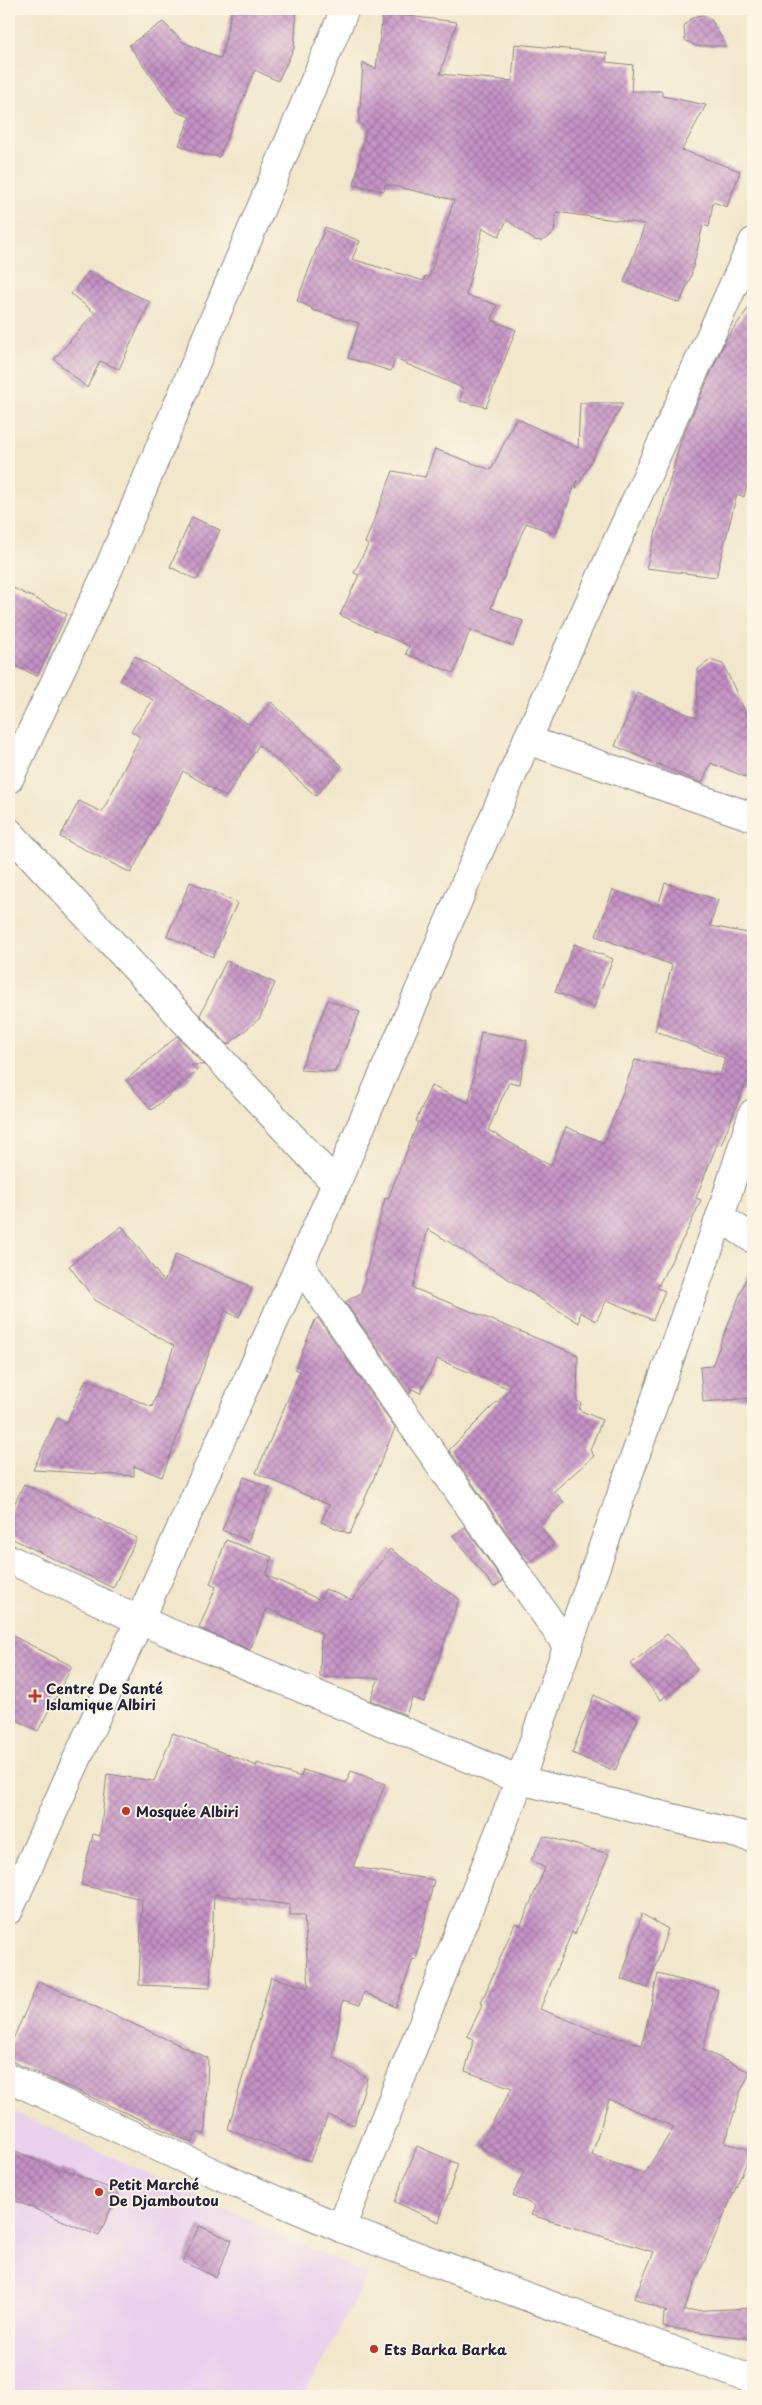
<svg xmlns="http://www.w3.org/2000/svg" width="762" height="2405" font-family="'Playpen Sans',sans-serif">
	<defs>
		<pattern id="building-cross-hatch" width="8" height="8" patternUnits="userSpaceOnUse" patternTransform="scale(1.25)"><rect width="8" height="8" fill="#c492c5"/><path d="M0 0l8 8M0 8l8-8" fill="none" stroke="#9f77a1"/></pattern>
	</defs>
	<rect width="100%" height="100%" fill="#fcf5e5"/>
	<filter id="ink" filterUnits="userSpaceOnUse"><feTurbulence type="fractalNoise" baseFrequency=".02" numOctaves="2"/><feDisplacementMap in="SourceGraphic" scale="10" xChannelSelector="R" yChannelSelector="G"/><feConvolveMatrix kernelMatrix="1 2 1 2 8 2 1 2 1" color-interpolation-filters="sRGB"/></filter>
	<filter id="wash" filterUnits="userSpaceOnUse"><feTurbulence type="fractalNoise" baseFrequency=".0096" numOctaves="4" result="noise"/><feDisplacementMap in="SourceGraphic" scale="20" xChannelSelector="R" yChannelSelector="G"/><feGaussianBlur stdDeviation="1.12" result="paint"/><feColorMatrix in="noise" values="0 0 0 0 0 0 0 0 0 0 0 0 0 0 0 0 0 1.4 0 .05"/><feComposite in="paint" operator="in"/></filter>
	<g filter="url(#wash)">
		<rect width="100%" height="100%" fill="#f1e7cb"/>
		<!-- built -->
		<polygon fill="#ead1ed" points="9,2110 368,2275 304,2396 9,2396"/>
		<g id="blocks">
			<!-- building -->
			<g fill="url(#building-cross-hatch)" fill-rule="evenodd">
				<polygon points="232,9 297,9 294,48 278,81 255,70 219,157 202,154 179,145 190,117 177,112 129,45 163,22 183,42 221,59"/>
				<polygon points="383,13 457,22 440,74 512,81 515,44 607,53 606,62 633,65 631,91 662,91 662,96 706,105 682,150 740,171 727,207 713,202 709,227 703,225 691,276 680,303 624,282 645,224 556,212 554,232 548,238 541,241 534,240 507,220 499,236 483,228 466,295 497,305 492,320 516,330 486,407 460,401 463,388 395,359 391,371 348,358 359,323 312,310 312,308 297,301 325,227 360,241 352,259 424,281 425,276 429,277 454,200 385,184 384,191 354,185 366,130 359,121 363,63 376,69"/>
				<polygon points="703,15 711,19 726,46 696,46 685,40 684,26 689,20 696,16"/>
				<polygon points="88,272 150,302 119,369 100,361 87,388 54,359 95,313 71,294"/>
				<polygon points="753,302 753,461 744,497 737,494 716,577 646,568 681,440 726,339"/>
				<polygon points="580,403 623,403 576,489 577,480 556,534 526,523 491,608 523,621 513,646 470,630 454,673 406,654 409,646 340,615 359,575 354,573 368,545 365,543 393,471 425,477 435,449 491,470 516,418 578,448"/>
				<polygon points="192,517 220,530 197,580 170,567"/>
				<polygon points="9,586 67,614 37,676 9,663"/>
				<polygon points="135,656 250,725 271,702 342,766 316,796 259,745 226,797 183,771 131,873 60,837 79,801 102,812 140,737 131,731 153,700 120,680"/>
				<polygon points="710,660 723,664 753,728 753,780 711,763 702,783 615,746 637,693 697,718 698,669"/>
				<polygon points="190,882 237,903 213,957 167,936"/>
				<polygon points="665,883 718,900 710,926 753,934 753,1085 746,1082 721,1145 717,1144 696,1198 701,1200 689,1227 657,1288 665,1291 653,1320 607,1300 596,1321 580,1312 579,1323 428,1229 413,1288 578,1355 577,1401 581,1403 579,1410 602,1420 590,1450 594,1456 554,1491 564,1502 540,1525 554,1545 528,1563 449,1450 510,1389 437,1359 420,1393 412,1389 410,1394 345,1302 361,1293 385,1198 388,1199 418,1122 416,1121 431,1086 469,1103 481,1032 527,1040 520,1084 509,1082 488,1130 551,1166 566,1127 604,1143 635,1060 720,1076 725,1058 655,1031 672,965 596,936 613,890 658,906"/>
				<polygon points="574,944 613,959 594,1007 555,992"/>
				<polygon points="226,961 275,983 260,1018 228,1045 200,1015"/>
				<polygon points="328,1000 360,1012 346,1046 335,1072 300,1070"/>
				<polygon points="177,1036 204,1065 191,1065 197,1071 152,1110 126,1080"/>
				<polygon points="122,1226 164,1282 176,1254 252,1287 239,1317 225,1311 162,1477 134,1466 134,1476 33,1470 57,1418 67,1422 86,1379 152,1407 174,1346 95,1300 69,1266"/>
				<polygon points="751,1266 753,1266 753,1398 703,1402 700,1367 712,1366"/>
				<polygon points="318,1318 395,1428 350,1534 321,1522 329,1505 256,1473 300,1371 295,1369 315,1320"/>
				<polygon points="244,1477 270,1488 248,1541 222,1530"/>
				<polygon points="24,1484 137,1538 113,1588 9,1537 9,1515"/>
				<polygon points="465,1527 503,1581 494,1587 453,1536"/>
				<polygon points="226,1540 272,1557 266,1575 320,1600 325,1589 352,1600 390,1549 459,1599 424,1702 412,1698 406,1715 370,1700 379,1678 320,1677 321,1633 267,1608 250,1650 199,1628 216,1587 210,1584"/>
				<polygon points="9,1634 72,1666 38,1731 9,1716"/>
				<polygon points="667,1634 684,1650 697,1670 661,1700 631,1664"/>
				<polygon points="594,1695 638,1718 615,1771 572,1753"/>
				<polygon points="173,1733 257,1766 257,1763 301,1777 303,1770 346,1783 351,1771 385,1784 353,1867 434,1880 416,1960 413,1959 396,2007 364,1992 360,2005 343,2000 333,2057 367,2078 354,2125 328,2115 310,2161 228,2129 271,1977 309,1988 304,1915 290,1915 290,1905 214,1894 210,1988 139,1985 142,1899 81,1885 93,1834 100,1836 107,1774 154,1781"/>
				<path d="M544,1836L609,1854L575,1934L572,1932L540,2009L596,2031L642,2045L658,1974L718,1990L703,2050L750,2072L740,2093L725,2143L752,2150L683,2311L753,2308V2339L663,2327L664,2313L667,2312L634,2298L654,2252L531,2215L535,2206L513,2195L524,2171L479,2146L512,2088L465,2071L474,2039L467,2036L483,2004L481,2003L515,1923L521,1925L545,1868L531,1860ZM609,2099L674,2127L644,2174L592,2155Z"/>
				<polygon points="642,1914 668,1929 648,1988 621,1979"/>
				<polygon points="39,1981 208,2058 205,2135 197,2132 192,2143 9,2060 9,2048"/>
				<polygon points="417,2146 458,2164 439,2222 395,2202"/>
				<polygon points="9,2148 60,2171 61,2168 118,2192 99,2236 9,2198"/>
				<polygon points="199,2226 232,2240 216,2277 183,2262"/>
			</g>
		</g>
	</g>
	<g filter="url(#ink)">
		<use href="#blocks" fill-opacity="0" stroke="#8a8483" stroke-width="1"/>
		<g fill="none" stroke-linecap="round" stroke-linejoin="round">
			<defs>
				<g id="street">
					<polyline points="527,740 753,817"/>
					<polyline points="9,779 109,568 345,9"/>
					<polyline points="9,832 336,1184"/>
					<polyline points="720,1217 753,1239"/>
					<polyline points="300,1265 568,1647"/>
					<polyline points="9,1559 139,1620 520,1780 753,1838"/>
					<polyline points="9,1910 336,1184 527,740 753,242"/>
					<polyline points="9,2078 238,2184 341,2228 753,2380"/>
					<polyline points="341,2228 520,1780 720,1217 753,1113"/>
				</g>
			</defs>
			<!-- street casing -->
			<use href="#street" stroke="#8a8483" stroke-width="30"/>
			<!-- street -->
			<use href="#street" stroke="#fff" stroke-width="28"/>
		</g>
	</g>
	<!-- markers -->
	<g fill="#c8321e" stroke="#fcf5e5" stroke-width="2">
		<path d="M32.5 1688.5h5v5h5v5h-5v5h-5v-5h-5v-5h5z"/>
		<circle cx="126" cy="1811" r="5"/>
		<circle cx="99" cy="2192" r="5"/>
		<circle cx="374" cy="2349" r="5"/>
	</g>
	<g text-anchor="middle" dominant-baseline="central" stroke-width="4" stroke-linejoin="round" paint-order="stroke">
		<!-- poi labels -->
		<g font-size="14" font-weight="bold" fill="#22223b" stroke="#fcf5e5" text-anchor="start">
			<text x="46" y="1688">Centre De Santé<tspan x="46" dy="16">Islamique Albiri</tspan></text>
			<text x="136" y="1811">Mosquée Albiri</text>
			<text x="109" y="2184">Petit Marché<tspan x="109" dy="16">De Djamboutou</tspan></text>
			<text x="384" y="2349">Ets Barka Barka</text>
		</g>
	</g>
	<!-- margin -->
	<rect width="762" height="2405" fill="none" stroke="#fcf5e5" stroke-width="30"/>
</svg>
